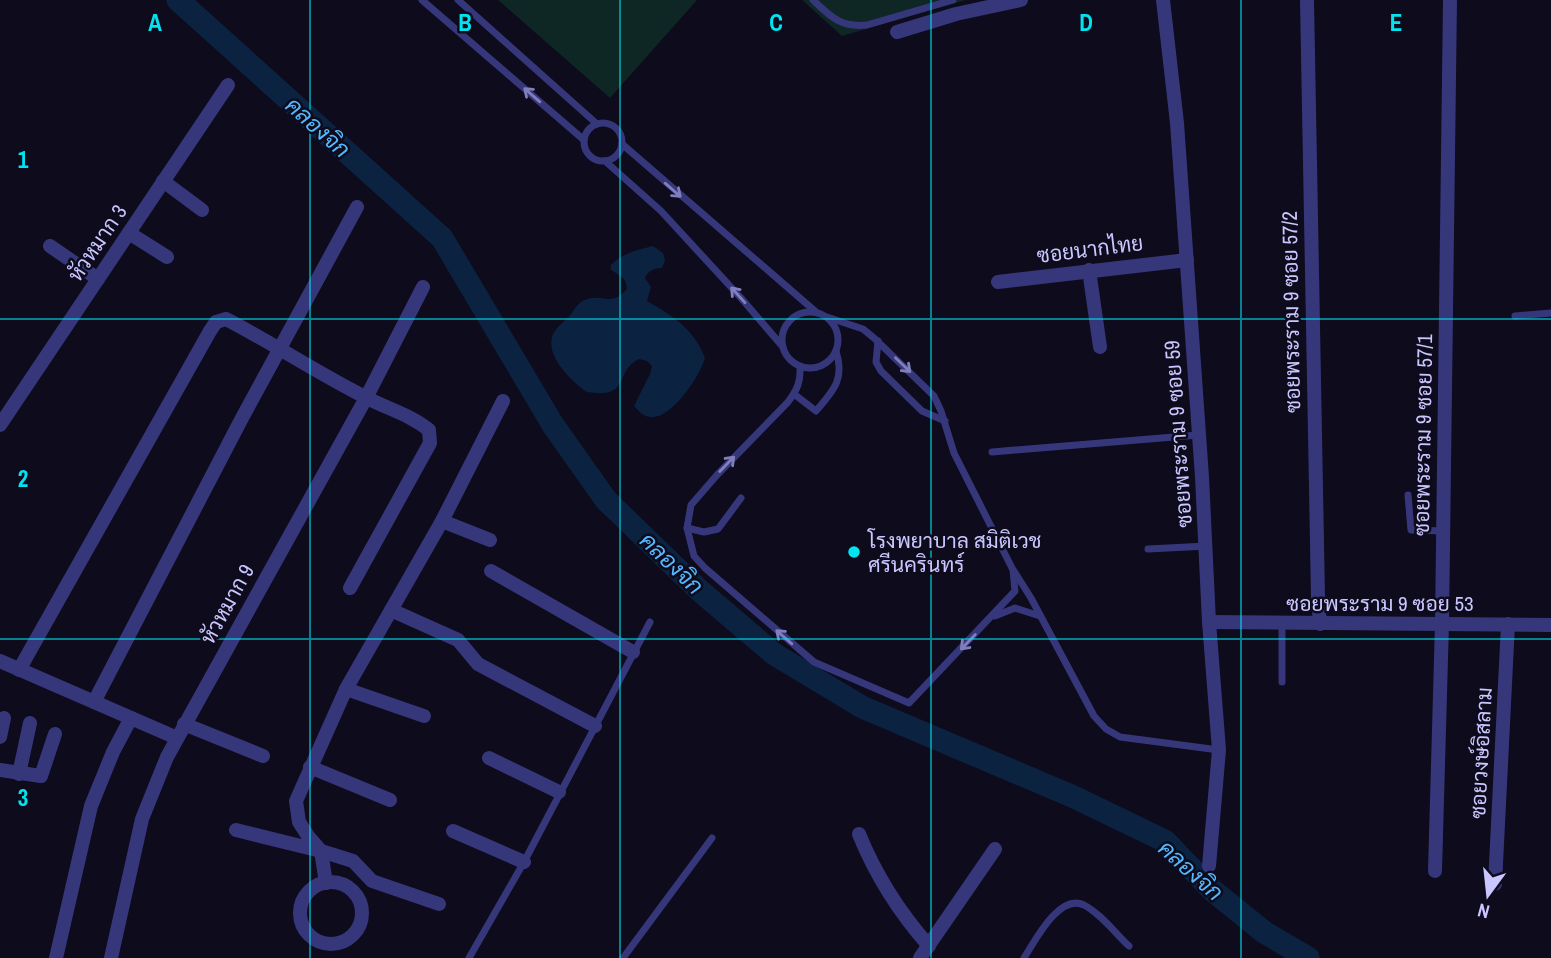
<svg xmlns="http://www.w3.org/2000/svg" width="1551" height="958" font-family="'Archivo Narrow',Sarabun,sans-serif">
	<rect width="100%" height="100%" fill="#0d0b1c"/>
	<!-- green -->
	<g fill="#0e2624">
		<polygon points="498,0 697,0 610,98"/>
		<polygon points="802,0 966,0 842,36"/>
	</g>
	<!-- water -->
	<path fill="#0b2240" d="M653,246L663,253L665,260L662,268C654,268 648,271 645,278L651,287L647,301C672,315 695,330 705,358C700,376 674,415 654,417C644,418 640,412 634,406L650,374L652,366L647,361L639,359C613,372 632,399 587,392C571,381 544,355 553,334C556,328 563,322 568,318C574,311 577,302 587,299C604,294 611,307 627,289C626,277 620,276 611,270V265C623,253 637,250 653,246Z"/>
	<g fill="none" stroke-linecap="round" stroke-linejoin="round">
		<!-- river -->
		<polyline stroke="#0b2240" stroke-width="23" points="178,0 442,238 553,425 606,500 699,590 774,654 862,707 1074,797 1165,841 1212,890 1264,932 1308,958"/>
		<!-- service -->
		<g stroke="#36377b" stroke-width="7">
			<polyline points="422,0 584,140"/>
			<polyline points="458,0 597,124"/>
			<path d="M813,0C831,17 841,28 867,25L953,0"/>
			<circle cx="603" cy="142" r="19"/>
			<polyline points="622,144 816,312"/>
			<polyline points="605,161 661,211 741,298 783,347"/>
			<circle cx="810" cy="340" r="28"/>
			<polyline points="1515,316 1551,313"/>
			<polyline points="878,341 876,362 881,371 922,411 945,421"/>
			<path d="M800,366C801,382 797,390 788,402L717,475L691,505L687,528L694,556L705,568L814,662L909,703L1015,591L1013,570L954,453L941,411L934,396L874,338L863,329L827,317"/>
			<path d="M794,394L816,411C834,390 845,379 836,351"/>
			<polyline points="992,452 1198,435"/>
			<polyline points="1408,495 1411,530 1443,531"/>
			<polyline points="687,528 704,532 718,529 741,498"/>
			<polyline points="1148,549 1207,546"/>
			<polyline points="1014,571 1031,598 1094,716 1106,729 1120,737 1219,750"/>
			<polyline points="995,616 1015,608 1040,616"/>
			<polyline points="1282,624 1282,682"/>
			<polyline points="469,958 524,862 650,622"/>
			<polyline points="623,958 712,838"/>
			<path d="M1024,958C1035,941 1059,893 1084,905C1101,914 1115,933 1129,946"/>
		</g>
		<!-- minor -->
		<g stroke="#36377b" stroke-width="14">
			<polyline points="1163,0 1177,123 1202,477 1209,622 1219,750 1209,866"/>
			<polyline points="1307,0 1318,597 1320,624"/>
			<polyline points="897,32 956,14 1021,0"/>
			<polyline points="163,181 202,210"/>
			<polyline points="129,233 167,257"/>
			<polyline points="50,246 98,279"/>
			<polyline points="1089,270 1100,347"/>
			<polyline points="998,282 1187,260"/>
			<polyline points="0,425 228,85"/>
			<polyline points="442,521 490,540"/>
			<polyline points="491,571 633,652"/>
			<polyline points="391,610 458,640 478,664 595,726"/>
			<polyline points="1209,622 1551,625"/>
			<polyline points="0,661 177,738"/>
			<path d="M19,670L210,331L216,322L226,319C274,344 319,374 367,398C388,409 411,415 429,430L430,443L350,588"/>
			<polyline points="346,689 424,716"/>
			<polyline points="94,702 242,418 357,207"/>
			<polyline points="184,724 263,756"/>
			<polyline points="0,737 4,718"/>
			<polyline points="489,758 559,792"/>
			<polyline points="310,767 390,800"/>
			<polyline points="0,770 41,776 55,734"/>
			<polyline points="19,774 30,723"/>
			<polyline points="236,830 321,851 326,883"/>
			<polyline points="453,831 524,862"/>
			<path d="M859,834C876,876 899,912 929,946"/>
			<polyline points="1435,871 1442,623 1450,0"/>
			<circle cx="331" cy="913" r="31"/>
			<polyline points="1495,884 1508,624"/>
			<polyline points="439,904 372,881 353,861 321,851 308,836 299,822 296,801 346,689 442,521 503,401"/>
			<polyline points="56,958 91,806 113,752 131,718"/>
			<polyline points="111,958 142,819 167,757 366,398 423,287"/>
			<polyline points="920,958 995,849"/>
		</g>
	</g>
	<!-- one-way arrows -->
	<defs><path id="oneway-shaft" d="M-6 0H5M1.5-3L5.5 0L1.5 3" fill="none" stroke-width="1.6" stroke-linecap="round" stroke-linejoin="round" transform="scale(1.75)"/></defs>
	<g stroke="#807ebd">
		<use href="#oneway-shaft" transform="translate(532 95) rotate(-139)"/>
		<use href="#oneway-shaft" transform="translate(673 190) rotate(41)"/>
		<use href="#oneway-shaft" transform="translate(738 295) rotate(-132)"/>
		<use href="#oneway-shaft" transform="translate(903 365) rotate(44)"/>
		<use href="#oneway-shaft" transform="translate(727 464) rotate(-46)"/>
		<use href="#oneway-shaft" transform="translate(784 637) rotate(-139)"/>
		<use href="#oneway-shaft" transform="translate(968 642) rotate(134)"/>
	</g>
	<!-- grid -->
	<path fill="none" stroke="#01e4f0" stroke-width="2" stroke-opacity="0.55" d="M310,0V958M620,0V958M931,0V958M1241,0V958M0,319H1551M0,639H1551"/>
	<!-- markers -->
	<circle fill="#01e4f0" stroke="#0d0b1c" stroke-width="2.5" cx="854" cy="552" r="7"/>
	<g text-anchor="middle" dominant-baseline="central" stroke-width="5" stroke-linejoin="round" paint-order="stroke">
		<!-- street labels -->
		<g font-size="21" fill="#cac6ff" stroke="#0d0b1c">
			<text transform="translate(97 243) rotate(-56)">หัวหมาก 3</text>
			<text transform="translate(1090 249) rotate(-7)">ซอยนากไทย</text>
			<text transform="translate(1291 312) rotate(-91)">ซอยพระราม 9 ซอย 57/2</text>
			<text transform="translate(1178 434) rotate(-94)">ซอยพระราม 9 ซอย 59</text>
			<text transform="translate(1423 435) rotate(-89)">ซอยพระราม 9 ซอย 57/1</text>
			<text x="1380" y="603">ซอยพระราม 9 ซอย 53</text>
			<text transform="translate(227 604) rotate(-61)">หัวหมาก 9</text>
			<text transform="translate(1481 753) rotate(-87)">ซอยวงษ์อิสลาม</text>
		</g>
		<!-- poi labels -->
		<g font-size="21" fill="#cac6ff" stroke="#0d0b1c" text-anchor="start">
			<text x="868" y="540">โรงพยาบาล สมิติเวช<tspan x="868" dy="24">ศรีนครินทร์</tspan></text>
		</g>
		<!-- water labels -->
		<g font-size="23" font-style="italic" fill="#55b8fe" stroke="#0d0b1c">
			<text transform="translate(318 127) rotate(42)">คลองจิก</text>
			<text transform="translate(672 563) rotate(44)">คลองจิก</text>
			<text transform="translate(1191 870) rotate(42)">คลองจิก</text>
		</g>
	</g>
	<g font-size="23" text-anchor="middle" font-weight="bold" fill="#01e4f0" stroke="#0d0b1c" stroke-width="5" stroke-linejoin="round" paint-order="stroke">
		<text x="155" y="31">A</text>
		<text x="465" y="31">B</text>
		<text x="776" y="31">C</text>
		<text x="1086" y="31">D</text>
		<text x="1396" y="31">E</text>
		<text x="23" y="168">1</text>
		<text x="23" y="487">2</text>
		<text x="23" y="806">3</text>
	</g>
	<!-- north arrow -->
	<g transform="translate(1488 895) rotate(195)" stroke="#0d0b1c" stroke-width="5" paint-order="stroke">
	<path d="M0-5L12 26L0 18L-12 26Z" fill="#cac6ff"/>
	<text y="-10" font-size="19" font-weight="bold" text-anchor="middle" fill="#cac6ff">N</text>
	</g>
</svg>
